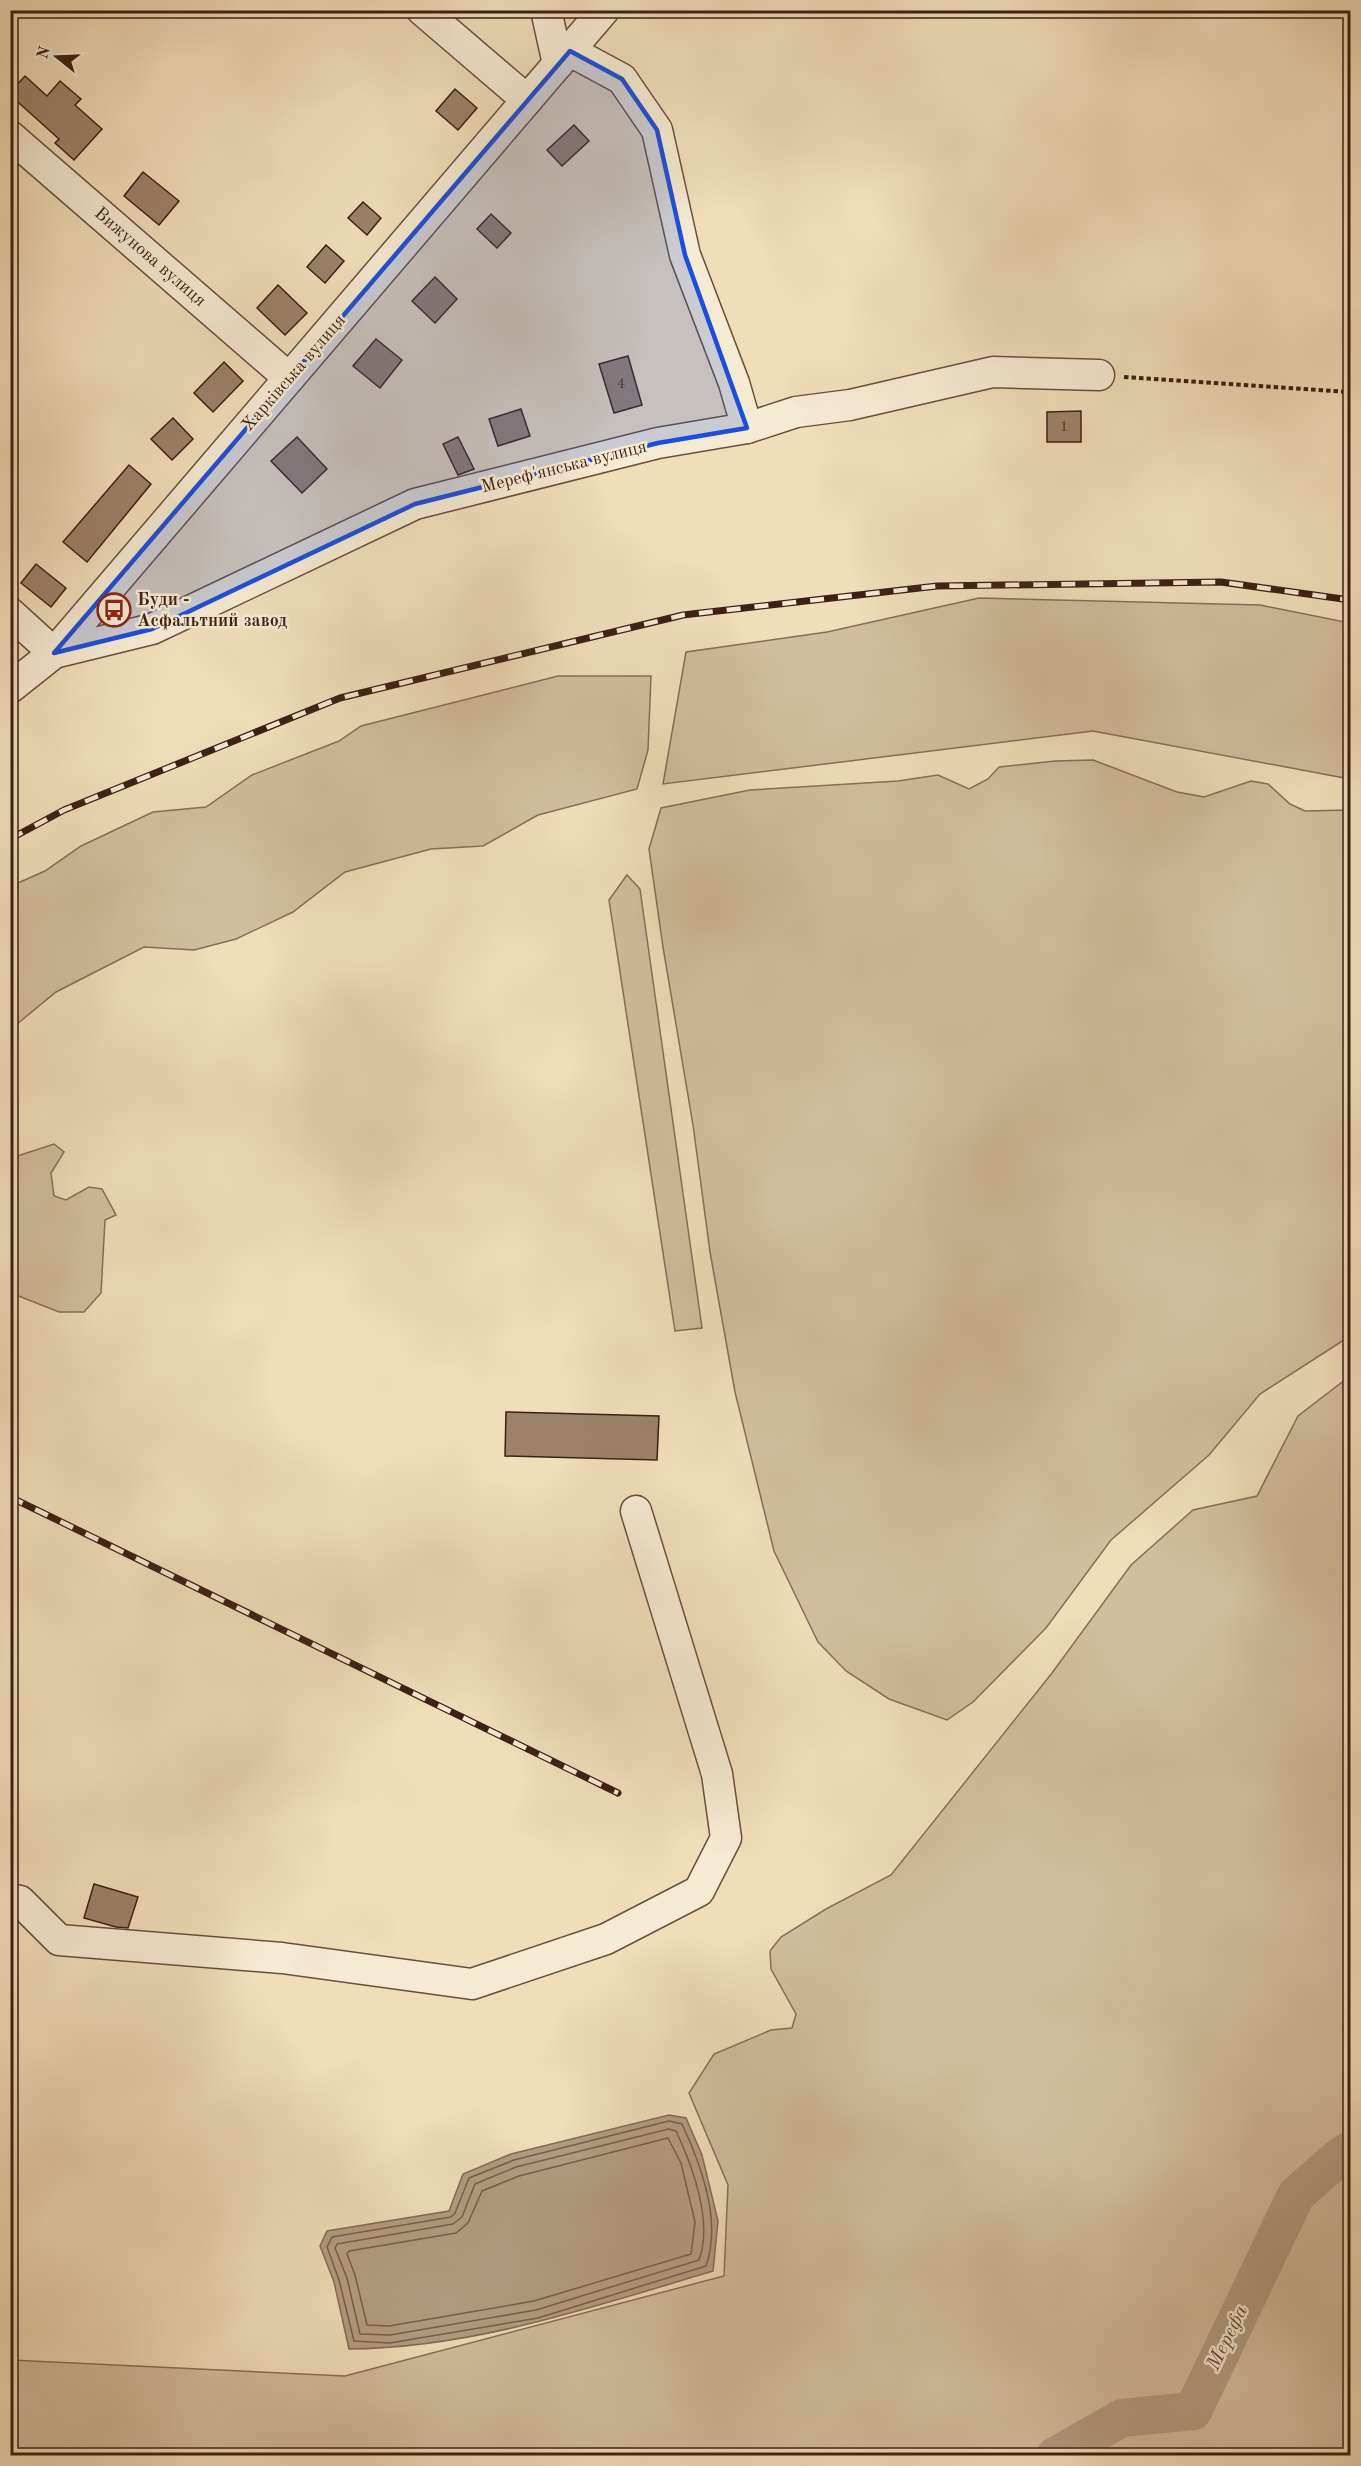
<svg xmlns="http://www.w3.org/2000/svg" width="1361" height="2466" font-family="'Old Standard TT',serif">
	<rect width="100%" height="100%" fill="#f0deb9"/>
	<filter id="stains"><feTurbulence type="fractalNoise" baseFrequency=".00333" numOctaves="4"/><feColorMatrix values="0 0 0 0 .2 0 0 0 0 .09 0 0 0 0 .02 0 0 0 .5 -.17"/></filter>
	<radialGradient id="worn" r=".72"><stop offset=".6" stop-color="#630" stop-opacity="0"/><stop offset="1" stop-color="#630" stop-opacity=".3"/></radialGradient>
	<!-- green -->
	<g fill="#d2be9d" stroke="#886e58" stroke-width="1.5">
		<polygon points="979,598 1260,605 1350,623 1350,779 1093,731 663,784 686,652 827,632"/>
		<polygon points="558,676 651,676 648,750 637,789 538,815 483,846 431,849 345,872 293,912 236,939 194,950 144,947 56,992 11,1029 11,886 45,871 81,846 153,812 206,807 252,775 339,741 361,726"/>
		<polygon points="1093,760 1177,792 1204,797 1251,781 1268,784 1290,804 1305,811 1350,810 1350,1336 1260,1394 1209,1455 1111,1540 1046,1628 973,1702 947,1720 889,1699 846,1671 818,1642 774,1551 735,1392 710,1252 693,1125 663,947 649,849 661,808 750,790 898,781 938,775 969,789 988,779 999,767 1055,761"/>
		<polygon points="627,875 640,889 702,1328 675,1331 609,900"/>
		<polygon points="54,1144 64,1152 51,1173 54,1196 66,1200 89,1187 102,1189 116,1215 105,1220 101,1293 84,1312 59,1312 11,1293 11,1158"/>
		<polygon points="1350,1376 1350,2455 11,2455 11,2360 345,2376 724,2276 728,2185 689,2093 714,2054 771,2030 792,2028 796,2014 771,1969 770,1951 781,1937 826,1909 891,1875 1052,1673 1131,1565 1193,1510 1257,1496 1298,1416"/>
	</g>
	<!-- water -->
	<path fill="#b39d81" stroke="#846b55" stroke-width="1.5" d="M669,2115L686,2118L702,2155L718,2221L713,2271C595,2306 474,2348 349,2349L334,2282L320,2246L327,2231L449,2211L463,2174L511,2154Z"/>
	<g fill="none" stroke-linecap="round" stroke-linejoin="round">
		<!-- shore -->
		<g stroke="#785e4a" stroke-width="1.5">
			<path d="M669,2121L682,2124C701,2165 722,2221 706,2266L538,2318L390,2343L354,2341L339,2280L327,2247L332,2237L451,2217L455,2213L469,2178L514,2160Z"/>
			<path d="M669,2129L676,2131C693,2167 713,2222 699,2260L536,2310L390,2335L360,2334L347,2278L335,2248L337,2244L453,2224L462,2217L475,2184L516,2167Z"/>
			<polygon points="668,2138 681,2163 695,2222 691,2254 534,2301 389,2326 367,2325 355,2275 347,2254 349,2251 456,2233 468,2223 482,2191 519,2176"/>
		</g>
		<!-- river -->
		<polyline stroke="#b39d81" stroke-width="38" points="1055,2456 1122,2418 1193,2411 1296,2195 1338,2158 1350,2150"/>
	</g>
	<!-- building -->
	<g fill="#9b8269" stroke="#3e1f13" stroke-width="1.5">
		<polygon points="25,76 47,96 60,81 81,99 75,105 102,129 74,160 55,143 59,139 10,95 10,92"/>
		<polygon points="455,89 477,108 458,130 436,111"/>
		<polygon points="574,125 589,141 562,166 547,150"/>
		<polygon points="143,172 179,201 159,225 124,196"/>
		<polygon points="363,202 381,218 367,235 348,218"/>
		<polygon points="491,214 511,233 497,248 477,229"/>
		<polygon points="326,245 344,261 325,283 307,267"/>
		<polygon points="435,277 457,299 435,323 412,301"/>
		<polygon points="278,285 307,313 285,335 257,308"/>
		<polygon points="376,339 402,360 380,388 353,366"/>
		<polygon points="628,356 642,405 614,413 599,364"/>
		<polygon points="224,362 243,381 213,412 194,393"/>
		<polygon points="521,409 530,436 498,446 489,419"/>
		<polygon points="1081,411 1081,442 1047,442 1047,412"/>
		<polygon points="173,418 193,439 172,460 151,439"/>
		<polygon points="297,437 327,469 302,493 271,461"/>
		<polygon points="458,437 474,469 458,475 443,444"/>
		<polygon points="129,465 151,484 87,562 63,542"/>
		<polygon points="36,564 66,588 51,607 21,583"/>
		<polygon points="506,1412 659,1416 657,1460 505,1456"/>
		<polygon points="94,1884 138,1897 128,1928 116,1927 84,1918"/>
	</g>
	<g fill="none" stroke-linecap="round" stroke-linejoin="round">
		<defs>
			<g id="minor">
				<polyline points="422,10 527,100"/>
				<polyline points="546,10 558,64"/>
				<polyline points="570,51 622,79 657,130 685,255 734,383 747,428"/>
				<polyline points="10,136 289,378"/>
				<polyline points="10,613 54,653 152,629 415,504 658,443 747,428 796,412 850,405 993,372 1099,375"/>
				<polyline points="10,688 54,653 604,10"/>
				<polyline points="10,1899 20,1901 59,1940 282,1958 472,1984 606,1939 699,1891 726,1838 717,1774 636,1511"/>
			</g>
		</defs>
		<!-- minor casing -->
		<use href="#minor" stroke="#6a4f3c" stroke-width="33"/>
		<!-- path -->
		<polyline stroke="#3e1f13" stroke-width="4" stroke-dasharray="4.5 3" stroke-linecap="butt" points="1124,377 1350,392"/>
		<!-- minor -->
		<use href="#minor" stroke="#f5ead2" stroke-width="30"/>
		<defs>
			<g id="rail">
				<polyline points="10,839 64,810 340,698 683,615 937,586 1221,582 1350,600"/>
				<polyline points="10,1497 618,1793"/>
			</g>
		</defs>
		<!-- rail casing -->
		<use href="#rail" stroke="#3e1f13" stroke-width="7"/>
		<!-- rail -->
		<use href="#rail" stroke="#f5ead2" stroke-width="4.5" stroke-dasharray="14" stroke-linecap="butt"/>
	</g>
	<!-- marked area -->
	<path fill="#1d4ed8" fill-opacity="0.2" stroke="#1d4ed8" stroke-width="4.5" stroke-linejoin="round" d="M570,51L622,79L657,130L685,255L747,428L658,443L415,504L152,629L54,653Z"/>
	<!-- icons -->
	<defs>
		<symbol id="bus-ring" viewBox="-11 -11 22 22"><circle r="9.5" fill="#f5ead2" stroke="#8f2418" stroke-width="1.5"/><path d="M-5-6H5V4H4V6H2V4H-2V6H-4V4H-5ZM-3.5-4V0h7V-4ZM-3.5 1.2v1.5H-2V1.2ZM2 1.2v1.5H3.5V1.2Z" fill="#8f2418"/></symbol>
	</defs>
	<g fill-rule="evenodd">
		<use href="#bus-ring" x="95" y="591" width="38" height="38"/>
	</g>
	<g text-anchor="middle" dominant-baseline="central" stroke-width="5" stroke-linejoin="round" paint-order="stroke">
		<!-- number labels -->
		<g font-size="15" fill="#553828">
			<text x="621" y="384">4</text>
			<text x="1064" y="427">1</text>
		</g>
		<!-- street labels -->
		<g font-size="18" fill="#3e1f13" stroke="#f5ead2">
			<text transform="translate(150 257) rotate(41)">Вижунова вулиця</text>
			<text transform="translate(294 373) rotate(-49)">Харківська вулиця</text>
			<text transform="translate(564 467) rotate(-14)">Мереф'янська вулиця</text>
		</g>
		<!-- poi labels -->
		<g font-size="18" font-weight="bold" fill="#3e1f13" stroke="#f5ead2" text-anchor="start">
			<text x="137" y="600">Буди -<tspan x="137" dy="21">Асфальтний завод</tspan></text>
		</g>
		<!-- water labels -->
		<g font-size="20" font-style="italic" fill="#674b3a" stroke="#f5ead2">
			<text transform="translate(1228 2338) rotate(-64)">Мерефа</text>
		</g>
	</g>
	<!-- margin -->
	<rect width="1361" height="2466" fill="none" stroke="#f0deb9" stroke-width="36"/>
	<rect x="12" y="12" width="1337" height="2442" fill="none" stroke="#3e1f13" stroke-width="3"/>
	<rect x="18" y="18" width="1325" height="2430" fill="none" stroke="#3e1f13" stroke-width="1.5"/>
	<!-- north arrow -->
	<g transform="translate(57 57) rotate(288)" stroke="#f5ead2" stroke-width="4.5" paint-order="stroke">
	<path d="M0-4.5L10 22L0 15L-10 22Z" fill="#3e1f13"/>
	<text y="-9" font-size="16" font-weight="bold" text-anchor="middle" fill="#3e1f13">N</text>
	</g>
	<rect width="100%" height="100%" filter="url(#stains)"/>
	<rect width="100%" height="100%" fill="url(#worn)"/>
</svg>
